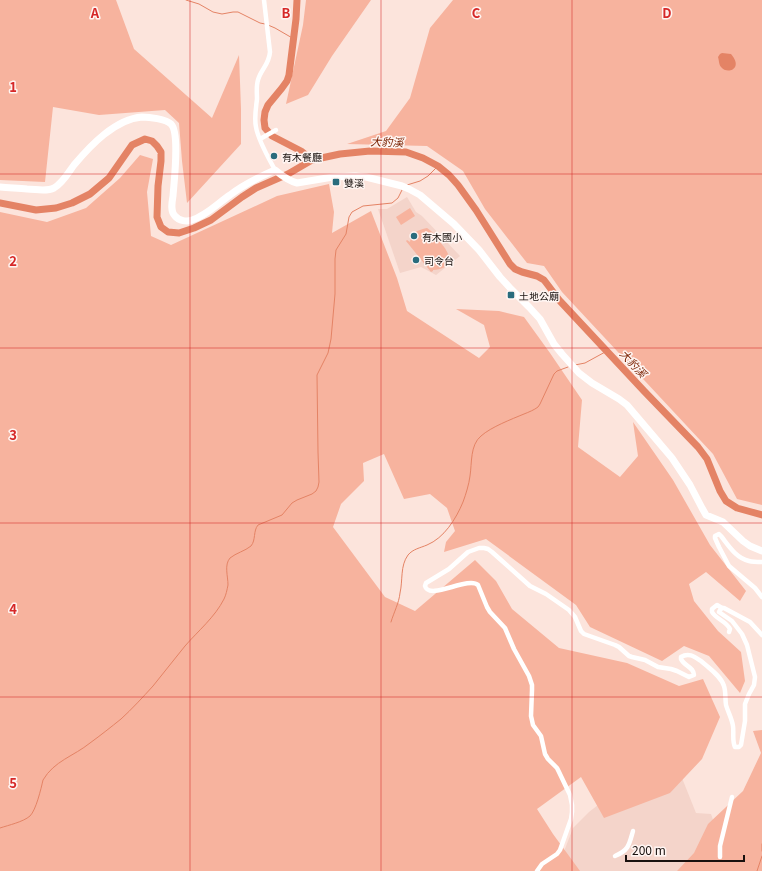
<svg xmlns="http://www.w3.org/2000/svg" width="762" height="871" font-family="Georgia,'Noto Sans TC',serif">
	<rect width="100%" height="100%" fill="#fce4dc"/>
	<!-- built -->
	<g fill="#f4d4ca">
		<polygon points="407,197 416,212 422,216 460,256 436,275 421,267 400,273 378,209 387,209"/>
		<polygon points="678,768 696,813 711,814 717,831 700,871 549,871 563,854 573,828 589,812 629,781"/>
	</g>
	<!-- green -->
	<g fill="#f7b39e">
		<polygon points="0,0 116,0 134,49 212,118 239,55 241,109 241,144 187,203 182,161 179,123 165,110 99,115 53,107 45,182 0,180"/>
		<polygon points="306,0 371,0 332,56 308,95 286,104 303,25"/>
		<polygon points="453,0 762,0 762,505 737,499 713,454 562,292 544,266 527,263 485,209 463,171 427,146 347,144 386,131 410,98 430,28"/>
		<polygon points="140,155 153,159 147,192 151,236 171,245 277,196 329,184 334,212 332,233 371,211 397,278 407,311 479,358 490,347 484,325 456,309 499,311 524,317 550,353 582,400 578,447 620,477 638,456 633,422 673,480 710,545 746,591 740,601 706,572 689,584 694,601 718,631 741,652 745,681 740,693 709,656 684,646 662,661 590,627 576,605 486,539 444,552 446,542 455,531 447,508 430,494 404,499 384,454 363,463 364,481 341,504 333,527 385,597 415,611 475,560 496,581 512,609 559,648 627,663 679,686 703,679 720,717 702,759 670,793 604,818 581,777 537,809 553,834 580,871 0,871 0,212 47,222 86,208 120,178"/>
		<polygon points="410,208 415,216 401,225 396,217"/>
		<path d="M427,228C433,232 436,236 440,242C446,249 454,259 445,267C441,269 437,270 433,270V271L431,272L406,241L407,240L410,242C411,232 418,230 427,228Z"/>
		<polygon points="762,730 762,871 677,871 694,853 708,824 743,791 761,753 753,731"/>
	</g>
	<!-- water -->
	<path fill="#e48365" d="M722,53L731,54C744,69 727,75 721,67C719,65 719,60 718,57L720,54Z"/>
	<g fill="none" stroke-linecap="round" stroke-linejoin="round">
		<!-- stream -->
		<g stroke="#e48365" stroke-width="1">
			<polyline points="186,0 199,4 213,12 222,14 233,12 238,12 260,23 265,24"/>
			<polyline points="268,25 275,28 294,39"/>
			<polyline points="407,185 420,181 428,176 438,166"/>
			<polyline points="575,365 585,363 607,351"/>
			<path d="M391,622C394,612 399,603 400,593C403,580 400,566 408,555C413,549 420,548 427,545C444,538 456,519 463,502C466,494 469,484 470,476C472,463 470,445 481,436C491,427 512,419 524,414C529,412 534,410 538,407L540,404L554,374L557,371L568,367"/>
			<path d="M0,828C9,825 23,822 30,816C36,810 41,789 43,780C54,761 74,756 90,743C101,735 111,727 121,719C132,709 143,697 153,686C164,673 174,659 185,646C198,631 215,617 224,599C226,595 227,590 228,585C228,576 224,565 230,558C236,553 245,551 251,546C256,540 253,531 258,525L282,515L292,503L297,500L312,494L316,491L318,487L319,482L318,452L317,375L328,353L331,339L335,294V259L336,250L346,234L349,217L352,212L363,206L392,203L398,198L402,190"/>
			<polyline points="762,844 762,851"/>
			<polyline points="757,871 762,856"/>
		</g>
		<!-- river -->
		<g stroke="#e48365" stroke-width="7">
			<polyline points="297,0 296,19 289,75 287,81 282,88 268,105 265,112 264,120 265,128 272,136 301,151 312,160"/>
			<polyline points="0,203 36,210 56,208 72,203 90,194 109,178 132,145 145,139 152,141 157,146 161,152 161,161 158,186 157,217 161,227 168,232 179,233 194,228 211,220 242,197 256,188 288,174 312,160 340,154 370,151 406,152 423,158 438,166 449,175 458,185 476,210 510,264 515,269 522,272 537,276 544,280 560,301 644,391 698,447 707,459 720,491 726,501 737,508 762,515"/>
		</g>
		<!-- street -->
		<g stroke="#fff" stroke-width="4.5">
			<path d="M264,0L270,52C269,65 261,69 258,80C256,86 257,93 257,99C256,108 254,118 256,127C258,140 268,157 275,170"/>
			<polyline points="260,139 276,130"/>
			<path d="M762,562C758,562 753,562 749,561C736,558 729,546 721,536L719,534L715,536V538L719,547L729,566L755,588L762,597"/>
			<path d="M722,608L717,605L712,609V612C716,619 726,621 730,629L729,632"/>
			<path d="M615,856C629,850 629,845 633,831"/>
			<polyline points="720,857 720,846 732,797"/>
			<path d="M537,871L542,864L557,854L560,850L571,819L572,812V805L570,795L559,772L557,768L548,759L545,754L541,736L533,725L531,716L532,690V685L529,676L514,649L505,628L490,612L487,607L478,585C468,576 429,601 425,586L426,583L449,569L468,552L479,548H484L488,549L492,552L530,586L546,594L569,610L575,617L581,631L584,634L615,645L619,647L629,656L632,657L645,660L658,667L671,669L677,671L689,677L694,675C694,667 684,666 681,659V657C689,652 695,657 701,661C709,668 721,676 724,686C726,692 725,699 726,705C728,712 732,719 733,726C734,733 732,741 735,747H739L741,745L745,721V704L749,694L754,685L755,677L747,645L742,634L732,621L719,612L720,610L722,608H724L750,622L762,635"/>
		</g>
		<!-- secondary -->
		<path stroke="#fff" stroke-width="7" d="M0,187C9,188 18,188 27,189C36,189 46,192 54,188C63,183 68,173 74,165C90,146 115,119 142,117C149,117 166,119 171,124C180,133 174,182 173,196C172,202 170,211 175,216C179,221 187,222 192,220C206,216 218,203 230,195C243,185 259,177 275,170C281,175 289,181 297,183L333,177L355,176L366,177L402,186L409,189L420,195L454,224L479,250L500,277L511,289L529,307L540,319L554,344L562,354L579,373L592,383L619,399L627,405L672,458L690,485L702,508L706,515L723,522L743,541L750,546L762,551"/>
	</g>
	<!-- grid -->
	<path fill="none" stroke="#d62828" stroke-width="1" stroke-opacity="0.55" d="M190,0V871M381,0V871M572,0V871M0,174H762M0,348H762M0,523H762M0,697H762"/>
	<!-- markers -->
	<g fill="#296c7d" stroke="#fff5f2" stroke-width="1.5">
		<circle cx="274" cy="156" r="4"/>
		<rect x="332" y="178" width="8" height="8" rx="2"/>
		<circle cx="414" cy="236" r="4"/>
		<circle cx="416" cy="260" r="4"/>
		<rect x="507" y="291" width="8" height="8" rx="2"/>
	</g>
	<g text-anchor="middle" dominant-baseline="central" stroke-width="3" stroke-linejoin="round" paint-order="stroke">
		<!-- poi labels -->
		<g font-size="10" fill="#19110e" stroke="#fff5f2" text-anchor="start">
			<text x="282" y="156">有木餐廳</text>
			<text x="344" y="182">雙溪</text>
			<text x="422" y="236">有木國小</text>
			<text x="424" y="260">司令台</text>
			<text x="519" y="295">土地公廟</text>
		</g>
		<!-- water labels -->
		<g font-size="11" font-style="italic" fill="#7d2607" stroke="#fff5f2">
			<text transform="translate(387 141) rotate(2)">大豹溪</text>
			<text transform="translate(634 363) rotate(47)">大豹溪</text>
		</g>
	</g>
	<g font-size="13" text-anchor="middle" font-weight="bold" fill="#d62828" stroke="#fff5f2" stroke-width="3" stroke-linejoin="round" paint-order="stroke">
		<text x="95" y="18">A</text>
		<text x="286" y="18">B</text>
		<text x="476" y="18">C</text>
		<text x="667" y="18">D</text>
		<text x="13" y="92">1</text>
		<text x="13" y="266">2</text>
		<text x="13" y="440">3</text>
		<text x="13" y="614">4</text>
		<text x="13" y="788">5</text>
	</g>
	<!-- scale -->
	<path d="M626 855v6h118v-6" fill="none" stroke="#19110e" stroke-width="2"/>
	<text x="632" y="855" font-size="12" fill="#19110e" stroke="#fff5f2" stroke-width="3" paint-order="stroke">200 m</text>
</svg>
